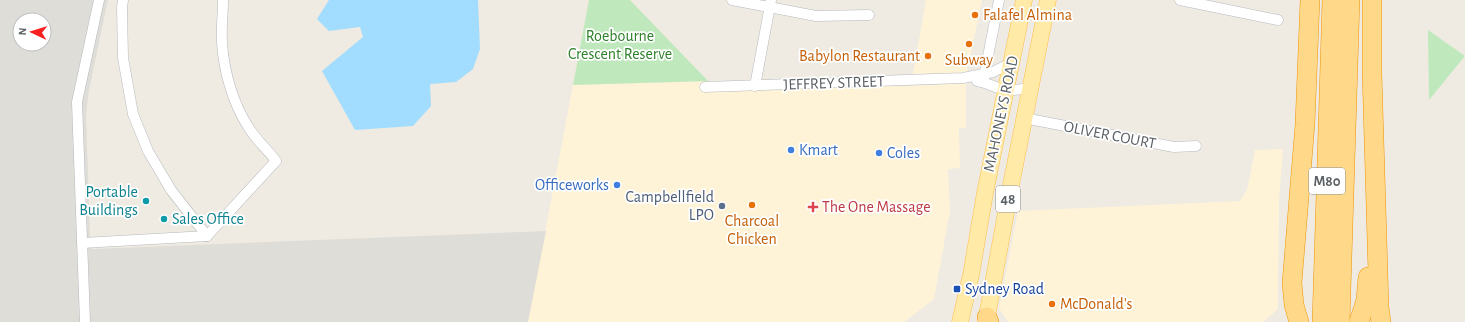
<svg xmlns="http://www.w3.org/2000/svg" width="1465" height="322" font-family="'Alegreya Sans',sans-serif">
	<rect width="100%" height="100%" fill="#efebe2"/>
	<!-- commercial -->
	<g fill="#fff3d7">
		<polygon points="926,0 982,0 969,63 967,69 969,73 913,74"/>
		<polygon points="708,81 908,86 966,83 966,128 959,128 960,168 948,169 950,211 934,299 904,322 528,322 573,85"/>
		<polygon points="1283,149 1279,200 1278,309 1263,322 1008,322 999,308 1018,211 1240,201 1247,190 1255,150"/>
	</g>
	<!-- industrial -->
	<path fill="#dfddd7" fill-rule="evenodd" d="M0,0H108L89,90L86,114L90,235L92,249L546,231L528,322H0ZM20,20H44V44H20Z"/>
	<!-- green -->
	<g fill="#bfe9bc">
		<polygon points="589,0 630,0 708,81 573,85"/>
		<polygon points="1428,30 1465,56 1429,100"/>
	</g>
	<!-- water -->
	<polygon fill="#a2ddff" points="329,0 478,0 480,49 473,69 456,82 430,84 431,106 413,126 355,130 322,71 363,37 360,27 329,31 317,19"/>
	<g fill="none" stroke-linecap="round" stroke-linejoin="round">
		<defs>
			<g id="street">
				<polyline points="123,0 122,8 123,58 133,114 148,151 171,190 207,236"/>
				<polyline points="732,0 816,16 869,15"/>
				<polyline points="1180,0 1278,20"/>
				<polyline points="977,81 988,84 1006,91 1031,88"/>
				<polyline points="983,82 999,0"/>
				<polyline points="755,86 771,0"/>
				<polyline points="705,87 963,78 993,72 1011,63"/>
				<polyline points="1024,118 1174,147 1196,146"/>
				<path d="M207,236L276,161C268,150 256,140 249,128C233,104 224,72 222,43C221,29 223,14 223,0"/>
				<polyline points="82,243 207,236"/>
				<polyline points="85,322 77,102 99,0"/>
			</g>
			<g id="primary">
				<polyline points="960,322 971,275 985,193 1024,0"/>
				<polyline points="986,322 1011,185 1048,0"/>
			</g>
			<g id="highway">
				<polyline points="1372,0 1372,73 1379,307 1381,322"/>
				<polyline points="987,317 989,322"/>
				<polyline points="1299,322 1294,305 1292,283 1305,124 1310,0"/>
				<polyline points="1322,322 1332,0"/>
				<polyline points="1340,322 1350,0"/>
				<polyline points="1359,322 1366,300 1368,277"/>
			</g>
		</defs>
		<!-- street casing -->
		<use href="#street" stroke="#b5b9be" stroke-width="11"/>
		<!-- primary casing -->
		<use href="#primary" stroke="#febf4c" stroke-width="17"/>
		<!-- highway casing -->
		<use href="#highway" stroke="#f19400" stroke-width="20"/>
		<!-- street -->
		<use href="#street" stroke="#fff" stroke-width="10"/>
		<!-- primary -->
		<use href="#primary" stroke="#ffeaa7" stroke-width="16"/>
		<!-- highway -->
		<use href="#highway" stroke="#ffd889" stroke-width="19"/>
	</g>
	<!-- markers -->
	<g fill="#e8710a" stroke="#fff" stroke-width="1.5">
		<circle cx="975" cy="15" r="4"/>
		<circle cx="969" cy="44" r="4"/>
		<circle cx="928" cy="56" r="4"/>
		<circle cx="752" cy="205" r="4"/>
		<circle cx="1052" cy="304" r="4"/>
	</g>
	<g fill="#3f7fe0" stroke="#fff" stroke-width="1.5">
		<circle cx="791" cy="150" r="4"/>
		<circle cx="879" cy="153" r="4"/>
		<circle cx="617" cy="185" r="4"/>
	</g>
	<g fill="#0f9aa8" stroke="#fff" stroke-width="1.5">
		<circle cx="146" cy="201" r="4"/>
		<circle cx="164" cy="219" r="4"/>
	</g>
	<circle fill="#5c6f8a" stroke="#fff" stroke-width="1.5" cx="722" cy="206" r="4"/>
	<path fill="#e0444e" stroke="#fff" stroke-width="1.5" d="M811 201h4v4h4v4h-4v4h-4v-4h-4v-4h4z"/>
	<rect fill="#1a4fb4" stroke="#fff" stroke-width="1.5" x="953" y="285" width="8" height="8" rx="2"/>
	<g text-anchor="middle" dominant-baseline="central" stroke-width="3.5" stroke-linejoin="round" paint-order="stroke">
		<!-- shield labels -->
		<g fill="#fff" stroke="#8c9092" stroke-width="1">
			<rect x="1309" y="168" width="36" height="26" rx="3"/>
			<rect x="996" y="186" width="24" height="26" rx="3"/>
		</g>
		<g font-size="15" font-weight="bold" fill="#5a6064">
			<text x="1327" y="181">M80</text>
			<text x="1008" y="199">48</text>
		</g>
		<!-- food labels -->
		<g font-size="16" fill="#c56008" stroke="#fff" text-anchor="start">
			<text x="983" y="15">Falafel Almina</text>
			<text x="920" y="56" text-anchor="end">Babylon Restaurant</text>
			<text x="969" y="60" text-anchor="middle">Subway</text>
			<text x="752" y="221" text-anchor="middle">Charcoal<tspan x="752" dy="18">Chicken</tspan></text>
			<text x="1060" y="304">McDonald's</text>
		</g>
		<!-- park labels -->
		<g font-size="16" fill="#2f822c" stroke="#fff">
			<text x="620" y="36">Roebourne<tspan x="620" dy="18">Crescent Reserve</tspan></text>
		</g>
		<!-- street labels -->
		<g font-size="16" fill="#5a6064" stroke="#fff">
			<text transform="translate(834 83) rotate(-2)">JEFFREY STREET</text>
			<text transform="translate(1001 114) rotate(-78)">MAHONEYS ROAD</text>
			<text transform="translate(1110 135) rotate(11)">OLIVER COURT</text>
		</g>
		<!-- shop labels -->
		<g font-size="16" fill="#366cbe" stroke="#fff" text-anchor="start">
			<text x="799" y="150">Kmart</text>
			<text x="887" y="153">Coles</text>
			<text x="609" y="185" text-anchor="end">Officeworks</text>
		</g>
		<!-- culture labels -->
		<g font-size="16" fill="#0d838f" stroke="#fff" text-anchor="end">
			<text x="138" y="192">Portable<tspan x="138" dy="18">Buildings</tspan></text>
			<text x="172" y="219" text-anchor="start">Sales Office</text>
		</g>
		<!-- service labels -->
		<g font-size="16" fill="#4e5e75" stroke="#fff" text-anchor="end">
			<text x="714" y="197">Campbellfield<tspan x="714" dy="18">LPO</tspan></text>
		</g>
		<!-- health labels -->
		<g font-size="16" fill="#be3a42" stroke="#fff" text-anchor="start">
			<text x="822" y="207">The One Massage</text>
		</g>
		<!-- transit labels -->
		<g font-size="16" fill="#164399" stroke="#fff" text-anchor="start">
			<text x="965" y="289">Sydney Road</text>
		</g>
	</g>
	<!-- north arrow -->
	<g transform="translate(32 32) rotate(274)"><circle r="19" fill="#ffffff" stroke="#bdbfc1"/>
	<path d="M0-3L7 15L0 10L-7 15Z" fill="#f8201f"/>
	<text y="-6" font-size="11" font-weight="bold" text-anchor="middle" fill="#5a6064">N</text>
	</g>
</svg>
